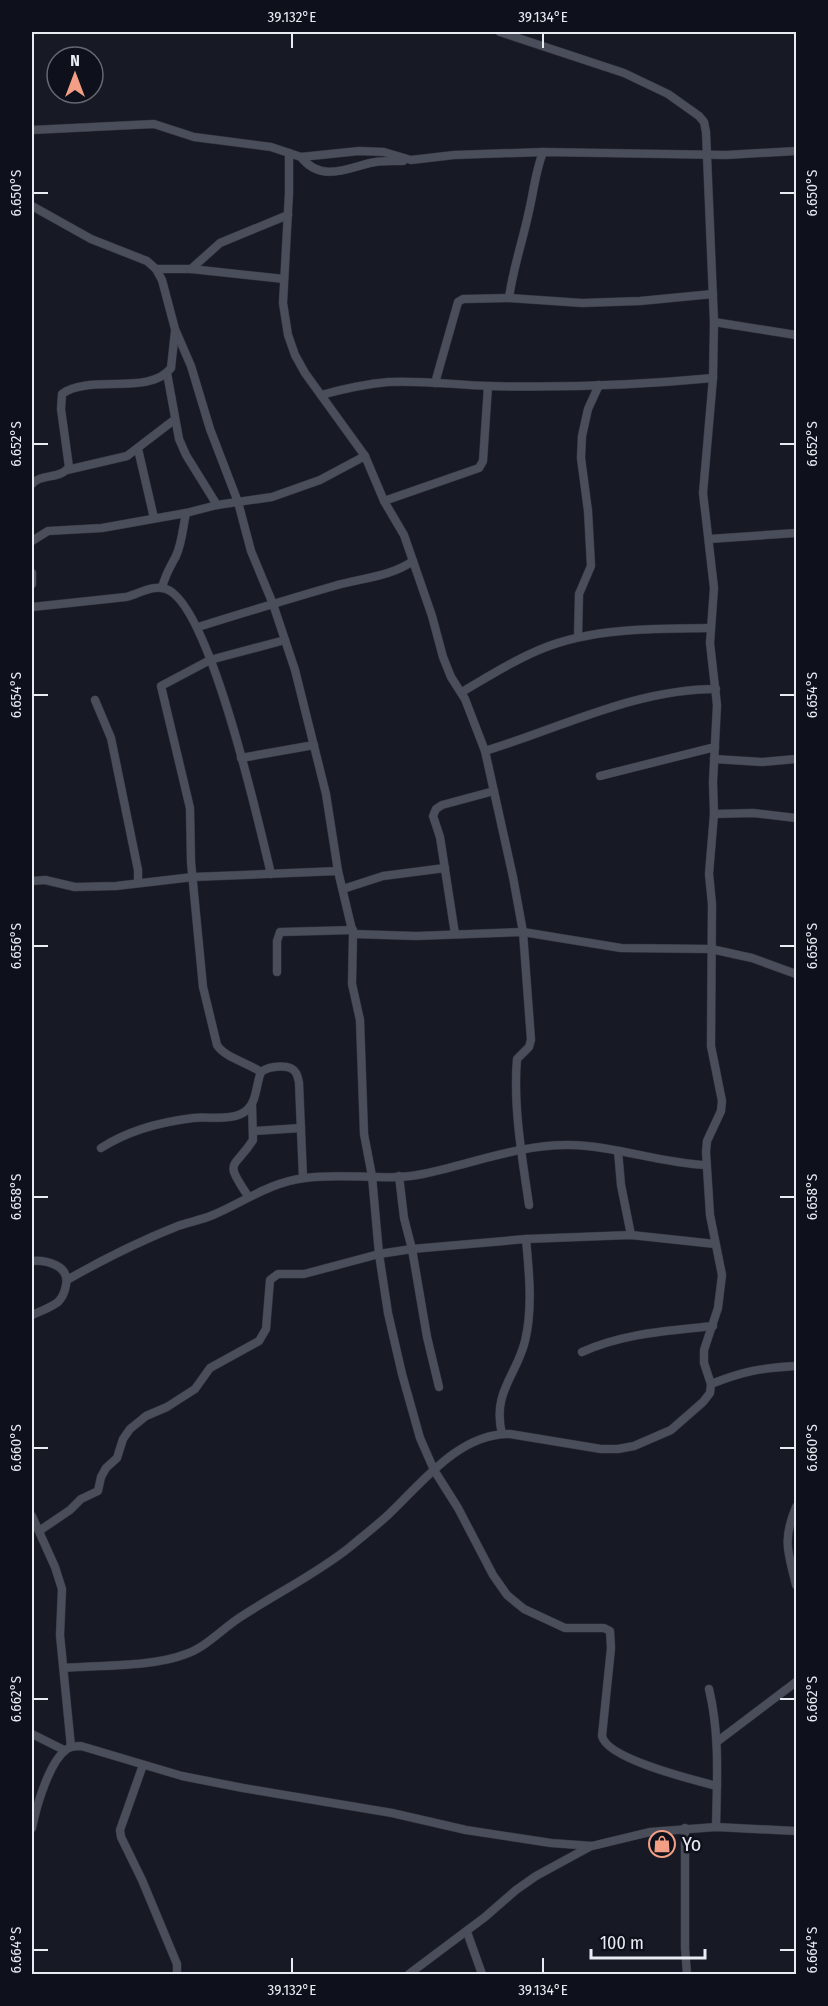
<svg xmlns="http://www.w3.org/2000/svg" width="828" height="2006" font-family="'Fira Sans Condensed',sans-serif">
	<rect width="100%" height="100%" fill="#171a25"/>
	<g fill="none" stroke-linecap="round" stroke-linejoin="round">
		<defs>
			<g id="street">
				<polyline points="32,130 154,124 194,137 271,147 301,157 359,151 384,152 411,160 454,155 543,152 726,155 796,151"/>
				<path d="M289,153V193L283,303L288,335L295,355L305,373L365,456L384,501L404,535L432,616L443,657L451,677L465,699L485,751L513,877L523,932L531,1040L529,1047L517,1059C513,1106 522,1157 529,1205"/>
				<path d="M301,157C320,182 346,169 370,163C381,160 392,161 403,161"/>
				<path d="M32,206L91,239L147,261L156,269L162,280L175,329L191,366L210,429L238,502L251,551L273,604L295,670L326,794L338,871L353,934L352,984L360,1020L364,1134L372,1176L379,1254L388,1313L402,1374L420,1438L434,1470L458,1508L493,1575L507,1595L524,1609L565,1628H604L610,1631L611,1648L602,1736C607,1759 694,1780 717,1786"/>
				<polyline points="156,269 191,269 284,279"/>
				<polyline points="191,269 220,243 288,215"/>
				<path d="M509,298C513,268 523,240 529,211C534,190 535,173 543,152"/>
				<polyline points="714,322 796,335"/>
				<polyline points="167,373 179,439 186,455 217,505"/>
				<polyline points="435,383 458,302 463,299 509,298 582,303 640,301 713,294"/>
				<path d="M321,395C343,389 366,384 388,382C421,380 456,385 489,386C563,388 639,385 713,378"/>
				<polyline points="138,449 154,518"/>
				<polyline points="67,470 127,456 174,420"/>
				<path d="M32,484C41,473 60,480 69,467L61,409L62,394C88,374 150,396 171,368L175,331"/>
				<polyline points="384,501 479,468 483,461 488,386"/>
				<polyline points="709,539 796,533"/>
				<polyline points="32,541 48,531 102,528 186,513 217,505 272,497 320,480 365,456"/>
				<polyline points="32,573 32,584"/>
				<path d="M162,588C165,575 170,567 176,556C182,543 183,527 186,513"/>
				<path d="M32,607L126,597C138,594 154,584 166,589C210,604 259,825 271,874"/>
				<path d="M198,627C243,613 289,599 334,586C361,578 390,577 413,561"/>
				<polyline points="578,637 579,594 591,566 588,511 581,458 582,436 588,409 599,385"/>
				<path d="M462,692C484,679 506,665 530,654C585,627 650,629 710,628"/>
				<polyline points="95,700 111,738 138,870 138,882"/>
				<path d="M485,751C561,728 635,689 716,689"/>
				<polyline points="241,758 314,745"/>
				<polyline points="714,759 762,762 796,759"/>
				<polyline points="600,776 715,747"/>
				<polyline points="714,814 753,813 796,818"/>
				<polyline points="32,881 45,880 75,887 116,886 193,877 338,871"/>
				<polyline points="343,889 383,876 445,868"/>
				<polyline points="353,934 416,936 523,932 621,948 711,949 752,958 796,974"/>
				<polyline points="455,934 440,837 433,816 436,809 442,805 494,791"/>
				<polyline points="277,972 277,941 280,932 353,930"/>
				<path d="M261,1072C248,1063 224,1057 217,1045L203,987L191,862L190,808L161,686L210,660L285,640"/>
				<polyline points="254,1131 301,1128"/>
				<path d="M101,1148C129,1130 160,1122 193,1118C208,1116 234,1122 247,1110C257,1101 256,1084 261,1072C269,1066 291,1063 296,1073C297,1074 299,1082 299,1083L303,1178"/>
				<polyline points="618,1151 621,1185 631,1235"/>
				<polyline points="399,1176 404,1218 412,1249 427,1337 439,1387"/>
				<path d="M248,1196C223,1159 234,1170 253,1140L252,1104"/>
				<path d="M32,1261C46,1260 70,1265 66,1285C65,1291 63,1297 58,1302C50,1308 41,1311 32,1315"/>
				<path d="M67,1280C102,1260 140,1241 178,1226C189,1222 201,1220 213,1215C244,1202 270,1182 305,1178C344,1172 384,1182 423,1174C471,1164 521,1144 570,1145C616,1146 660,1163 705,1165"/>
				<path d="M582,1352C624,1333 668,1331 713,1326"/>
				<path d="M711,1384C744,1371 761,1368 796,1366"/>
				<path d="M502,1434C492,1392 516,1377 525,1341C533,1308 529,1272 526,1239"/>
				<path d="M796,1507C782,1541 788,1551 796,1585"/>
				<polyline points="32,1516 55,1567 62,1589 60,1635 71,1747"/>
				<polyline points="39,1531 70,1510 81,1499 98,1491 101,1477 106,1468 117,1458 123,1439 130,1429 146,1416 167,1407 195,1389 210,1368 259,1341 266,1329 270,1280 278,1274 304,1274 379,1254 412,1249 526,1239 631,1235 715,1244"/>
				<path d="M64,1668C100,1665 153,1667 186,1654C206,1647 221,1630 239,1618C275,1594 315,1575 350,1547C363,1536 376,1526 388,1515C422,1483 459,1433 510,1434L601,1449H618L634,1446L671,1430L703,1402L710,1393L711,1384L704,1363V1350L718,1308L722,1275L710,1215L706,1152L707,1141L721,1111L722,1101L711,1046L712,904L709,874L714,814L713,782L717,705L710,643L714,588L703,493L713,378L714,322L706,132L704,122L699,116L668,94L624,73L500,32"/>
				<path d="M709,1689C720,1735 717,1780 716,1827"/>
				<polyline points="32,1734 64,1750"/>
				<polyline points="718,1741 796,1682"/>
				<polyline points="143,1765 120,1830 121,1837 142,1880 177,1964 177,1974"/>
				<path d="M32,1828C36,1808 49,1761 67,1749C71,1746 76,1746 81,1746L182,1776L243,1788L392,1813L466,1830L551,1843L592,1846L650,1832L716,1827L796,1831"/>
				<polyline points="685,1828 685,1948 687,1974"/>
				<polyline points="467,1932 482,1974"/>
				<polyline points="409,1974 485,1917 516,1890 536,1876 591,1846"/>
			</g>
		</defs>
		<!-- street casing -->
		<use href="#street" stroke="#32333c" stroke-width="9"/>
		<!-- street -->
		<use href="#street" stroke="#4a4e5a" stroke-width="8"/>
	</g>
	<!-- ticks -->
	<path fill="none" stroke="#e9ebf3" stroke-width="2" d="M292,33V48M543,33V48M33,193H48M780,193H795M33,444H48M780,444H795M33,695H48M780,695H795M33,946H48M780,946H795M33,1197H48M780,1197H795M33,1448H48M780,1448H795M33,1699H48M780,1699H795M33,1950H48M780,1950H795M292,1958V1973M543,1958V1973"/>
	<!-- icons -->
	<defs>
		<symbol id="shop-ring" viewBox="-11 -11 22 22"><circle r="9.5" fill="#0e111b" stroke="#f39f85" stroke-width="1.5"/><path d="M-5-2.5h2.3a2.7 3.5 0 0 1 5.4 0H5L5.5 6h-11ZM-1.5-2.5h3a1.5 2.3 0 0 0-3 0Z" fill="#f39f85"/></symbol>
	</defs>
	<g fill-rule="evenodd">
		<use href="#shop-ring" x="647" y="1829" width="30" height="30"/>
	</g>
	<g text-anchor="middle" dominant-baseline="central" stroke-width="5" stroke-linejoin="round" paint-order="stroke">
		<!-- poi labels -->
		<g font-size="20" fill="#e9ebf3" stroke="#0e111b" text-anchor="start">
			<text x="682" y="1844">Yo</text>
		</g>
	</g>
	<!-- border -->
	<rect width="828" height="2006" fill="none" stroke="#0e111b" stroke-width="66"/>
	<!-- north arrow -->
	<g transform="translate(75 75)"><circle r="28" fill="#0e111b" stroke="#666871" stroke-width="1.5"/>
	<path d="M0-4.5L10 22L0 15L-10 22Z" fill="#f39f85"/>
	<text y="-9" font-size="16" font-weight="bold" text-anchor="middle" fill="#e9ebf3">N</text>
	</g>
	<!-- scale -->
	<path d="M591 1949v9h114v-9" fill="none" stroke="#e9ebf3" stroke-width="3"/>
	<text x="600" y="1949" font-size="18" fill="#e9ebf3" stroke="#0e111b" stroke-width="4.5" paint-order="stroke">100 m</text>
	<rect x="33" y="33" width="762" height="1940" fill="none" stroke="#e9ebf3" stroke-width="2"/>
	<g font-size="15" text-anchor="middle" fill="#e9ebf3">
		<text x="292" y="22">39.132°E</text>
		<text x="543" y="22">39.134°E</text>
		<text transform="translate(16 193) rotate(-90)" y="5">6.650°S</text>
		<text transform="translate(812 193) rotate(-90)" y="5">6.650°S</text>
		<text transform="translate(16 444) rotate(-90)" y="5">6.652°S</text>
		<text transform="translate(812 444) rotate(-90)" y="5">6.652°S</text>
		<text transform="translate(16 695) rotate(-90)" y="5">6.654°S</text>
		<text transform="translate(812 695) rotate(-90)" y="5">6.654°S</text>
		<text transform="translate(16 946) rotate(-90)" y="5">6.656°S</text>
		<text transform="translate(812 946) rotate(-90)" y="5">6.656°S</text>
		<text transform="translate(16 1197) rotate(-90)" y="5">6.658°S</text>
		<text transform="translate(812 1197) rotate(-90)" y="5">6.658°S</text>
		<text transform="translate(16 1448) rotate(-90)" y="5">6.660°S</text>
		<text transform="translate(812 1448) rotate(-90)" y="5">6.660°S</text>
		<text transform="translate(16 1699) rotate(-90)" y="5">6.662°S</text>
		<text transform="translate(812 1699) rotate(-90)" y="5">6.662°S</text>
		<text transform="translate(16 1950) rotate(-90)" y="5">6.664°S</text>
		<text transform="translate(812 1950) rotate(-90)" y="5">6.664°S</text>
		<text x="292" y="1995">39.132°E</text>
		<text x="543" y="1995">39.134°E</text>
	</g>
</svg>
